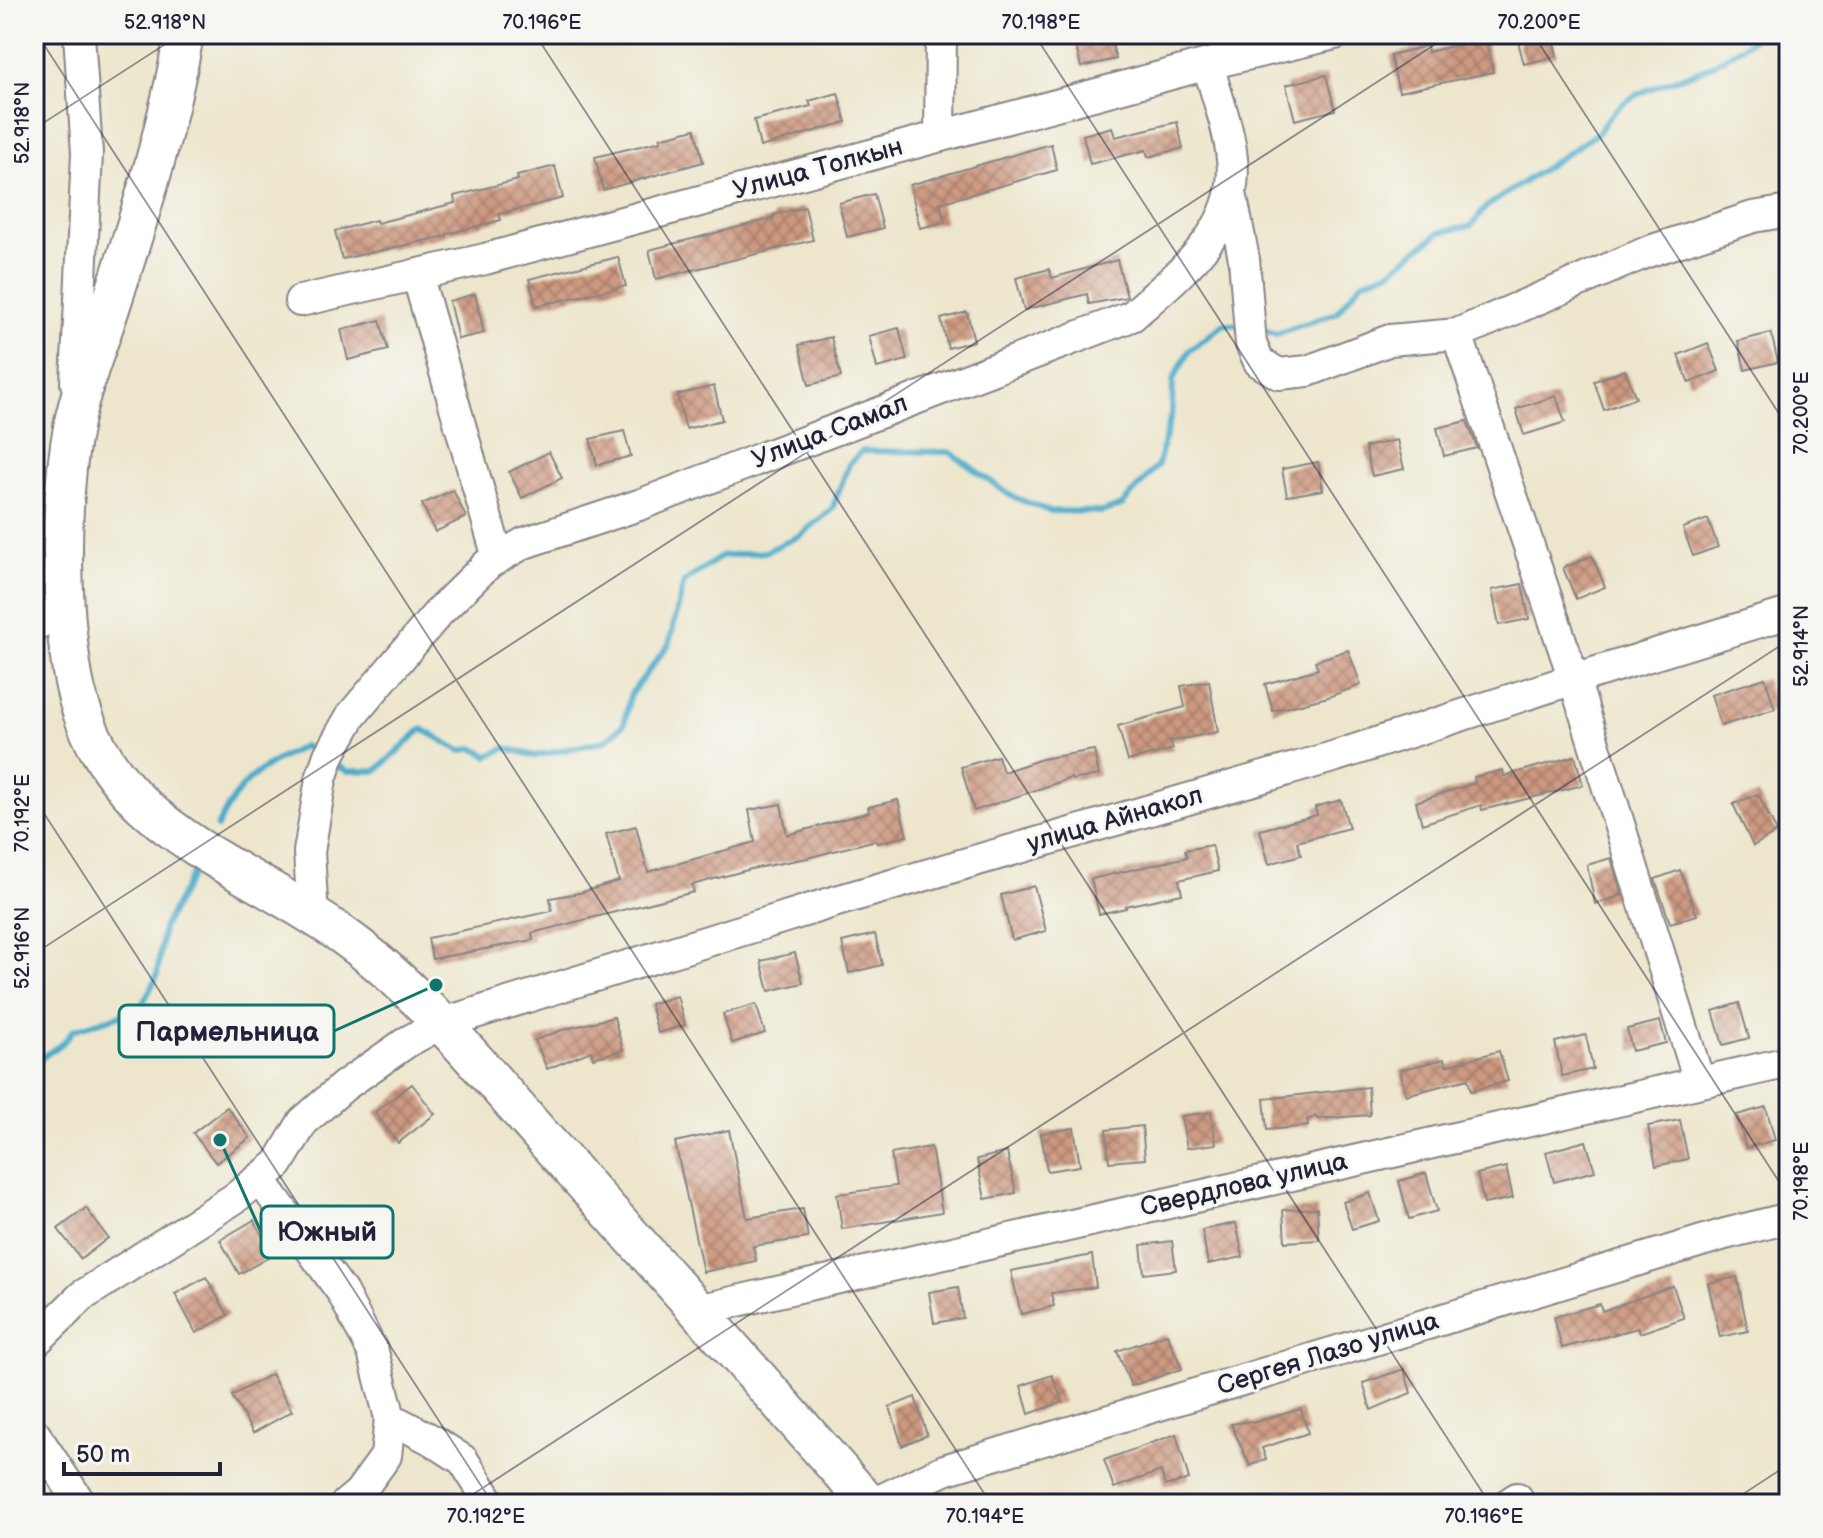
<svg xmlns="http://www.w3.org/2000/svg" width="1823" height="1538" font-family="'Balsamiq Sans',sans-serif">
	<defs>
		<pattern id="building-cross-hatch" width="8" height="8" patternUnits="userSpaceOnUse" patternTransform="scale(2)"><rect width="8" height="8" fill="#cd9980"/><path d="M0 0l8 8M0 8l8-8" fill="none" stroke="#a67c6a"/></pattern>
	</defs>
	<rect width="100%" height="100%" fill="#f6f6f2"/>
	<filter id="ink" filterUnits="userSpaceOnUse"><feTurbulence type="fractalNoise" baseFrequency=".0125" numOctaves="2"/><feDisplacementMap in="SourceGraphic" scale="16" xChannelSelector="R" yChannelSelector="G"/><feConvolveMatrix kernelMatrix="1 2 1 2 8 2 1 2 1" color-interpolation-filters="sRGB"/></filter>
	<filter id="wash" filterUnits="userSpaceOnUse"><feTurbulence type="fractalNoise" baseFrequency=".006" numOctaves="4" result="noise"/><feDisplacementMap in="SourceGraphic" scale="32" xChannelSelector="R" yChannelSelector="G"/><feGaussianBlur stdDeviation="1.8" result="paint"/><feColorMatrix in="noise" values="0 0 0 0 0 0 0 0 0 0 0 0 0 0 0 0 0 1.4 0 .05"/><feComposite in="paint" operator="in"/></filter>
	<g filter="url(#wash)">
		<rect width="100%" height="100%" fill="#ede6cc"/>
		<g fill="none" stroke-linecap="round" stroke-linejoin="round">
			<!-- stream -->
			<g stroke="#4aabc9" stroke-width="6">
				<path d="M1258,328L1276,334L1336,313L1362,282L1390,271L1440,232L1471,226L1486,207L1599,132C1622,88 1667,86 1708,67C1726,59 1744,45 1760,34"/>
				<polyline points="334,764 347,771 376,771 422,729 461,751 473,748 488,756 506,748 535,756 605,741 624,724 630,695 669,644 684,582 722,556 765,552 801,535 832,509 849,464 862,451 950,452 1011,496 1049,511 1102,512 1122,505 1158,465 1172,411 1173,380 1189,351 1224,324 1240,325"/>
				<path d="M217,827C241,779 257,770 304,746L321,756"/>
				<path d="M34,1069C43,1050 60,1052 73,1030L140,1009L157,976L163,928L197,865"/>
			</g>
		</g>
		<g id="blocks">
			<!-- building -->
			<g fill="url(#building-cross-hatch)">
				<polygon points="1073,34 1109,34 1116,59 1081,67"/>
				<polygon points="1516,34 1552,34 1557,56 1524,64"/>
				<polygon points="1485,38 1493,72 1399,92 1390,55 1427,46 1428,52"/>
				<polygon points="1326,75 1335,110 1295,120 1286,85"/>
				<polygon points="838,93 846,122 760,147 754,120 811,106 809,101"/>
				<polygon points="1177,122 1183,148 1148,157 1146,150 1090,164 1083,135 1112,127 1115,137"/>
				<polygon points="695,129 703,162 603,190 595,157 661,141 660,138"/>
				<polygon points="1051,144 1057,170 940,203 945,222 920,228 910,185"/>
				<polygon points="555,166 563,198 499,214 501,220 447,234 447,236 342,259 335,231 376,220 377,223 455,203 454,196 518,180 517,176"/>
				<polygon points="874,194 883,228 847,237 839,203"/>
				<polygon points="805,207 813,240 656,279 649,250 774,218 773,215"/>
				<polygon points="618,257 626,286 536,306 529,279"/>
				<polygon points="1117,260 1127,297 1089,304 1087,294 1024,310 1016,278 1049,269 1052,278"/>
				<polygon points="475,294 484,333 458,339 449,301"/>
				<polygon points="967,312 974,341 948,348 941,319"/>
				<polygon points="380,320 388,350 348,360 341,330"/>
				<polygon points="899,328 907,360 877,368 869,336"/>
				<polygon points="1771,333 1778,362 1745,370 1738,341"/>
				<polygon points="831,337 841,377 809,385 799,345"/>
				<polygon points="1708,343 1719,371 1689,383 1678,355"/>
				<polygon points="1625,370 1636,398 1604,410 1594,381"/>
				<polygon points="714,386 722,420 686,429 677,395"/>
				<polygon points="1556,396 1565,422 1524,435 1516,409"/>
				<polygon points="1467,421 1477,448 1444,456 1437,428"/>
				<polygon points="624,431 631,456 597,465 590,439"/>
				<polygon points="1397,440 1404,469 1372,476 1365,447"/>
				<polygon points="549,452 562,478 522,498 509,472"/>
				<polygon points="1318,462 1323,490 1287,496 1282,469"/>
				<polygon points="453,490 466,517 435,532 422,504"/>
				<polygon points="1708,519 1718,547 1693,556 1683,528"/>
				<polygon points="1592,556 1605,587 1576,599 1563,568"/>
				<polygon points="1522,584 1529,619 1499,625 1492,590"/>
				<polygon points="1348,650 1361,685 1328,697 1273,711 1265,684 1318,669 1315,661"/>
				<polygon points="1765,678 1775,709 1721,726 1711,695"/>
				<polygon points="1209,681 1218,732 1170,741 1173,749 1128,761 1118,726 1185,707 1181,686"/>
				<polygon points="1094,750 1099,775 1072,780 1071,778 974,811 961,767 998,756 1003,772 1042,759"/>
				<polygon points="1575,756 1583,785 1482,810 1481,805 1422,824 1416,802 1475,783 1474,777 1503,770 1504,776"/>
				<polygon points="1758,794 1777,832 1753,846 1733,804"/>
				<polygon points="898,800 907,836 877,843 876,840 807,858 751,869 692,885 694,892 532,933 533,940 432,959 428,938 552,911 550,898 579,893 619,881 606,834 636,826 648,872 755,842 749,810 781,804 787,835 869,812 868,807"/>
				<polygon points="1341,800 1349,828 1297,842 1301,855 1269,864 1260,830 1317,815 1315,807"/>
				<polygon points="1212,845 1218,871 1179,880 1182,894 1125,906 1126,908 1099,914 1091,879 1187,857 1185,850"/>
				<polygon points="1611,858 1622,895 1595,904 1587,865"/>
				<polygon points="1680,870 1697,915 1670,923 1655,879"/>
				<polygon points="1034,886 1046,931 1012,940 1001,895"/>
				<polygon points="875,934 882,965 849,973 842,942"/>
				<polygon points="795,953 803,983 769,991 761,961"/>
				<polygon points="677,996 685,1025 658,1033 650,1004"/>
				<polygon points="1739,1003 1749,1038 1723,1045 1713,1011"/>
				<polygon points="756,1004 765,1033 732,1043 723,1014"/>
				<polygon points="614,1017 623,1050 593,1058 591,1051 547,1069 535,1040 562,1030"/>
				<polygon points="1660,1021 1666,1043 1632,1051 1627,1029"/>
				<polygon points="1586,1035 1593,1069 1562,1076 1555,1042"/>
				<polygon points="1499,1051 1508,1081 1471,1091 1468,1079 1406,1095 1400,1070 1444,1059 1446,1066"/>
				<polygon points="412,1084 435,1114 398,1143 375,1112"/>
				<polygon points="1368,1087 1370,1115 1317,1119 1316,1116 1307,1120 1308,1126 1267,1130 1264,1099"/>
				<polygon points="227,1107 250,1138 216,1163 193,1133"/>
				<polygon points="1766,1107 1775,1140 1746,1148 1737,1115"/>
				<polygon points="1211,1112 1216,1144 1187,1148 1181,1116"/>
				<polygon points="1680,1120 1688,1159 1656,1166 1648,1126"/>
				<polygon points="1142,1126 1145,1159 1109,1162 1106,1130"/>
				<polygon points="1074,1128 1080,1166 1047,1171 1041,1133"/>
				<polygon points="729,1130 747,1218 803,1209 808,1238 753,1246 756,1261 703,1272 675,1142"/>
				<polygon points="1586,1141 1595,1171 1554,1182 1546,1152"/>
				<polygon points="931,1147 942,1212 842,1229 837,1194 896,1186 891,1154"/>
				<polygon points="1007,1152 1016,1193 985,1199 977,1159"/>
				<polygon points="1506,1167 1513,1198 1484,1204 1477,1174"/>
				<polygon points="1426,1173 1437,1211 1409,1219 1399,1181"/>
				<polygon points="1370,1193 1379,1221 1352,1229 1343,1202"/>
				<polygon points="86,1208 108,1238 81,1259 58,1229"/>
				<polygon points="1317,1208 1319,1240 1285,1242 1283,1210"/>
				<polygon points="254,1220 273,1255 239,1274 220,1240"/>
				<polygon points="1236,1223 1243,1257 1208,1264 1202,1230"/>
				<polygon points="1172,1241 1176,1270 1144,1274 1141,1245"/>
				<polygon points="1092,1255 1096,1287 1051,1293 1054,1306 1021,1314 1011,1271"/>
				<polygon points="206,1277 228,1315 196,1333 175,1294"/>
				<polygon points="1737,1277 1748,1331 1720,1337 1708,1283"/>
				<polygon points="1673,1286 1684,1318 1640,1333 1638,1328 1562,1348 1554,1317 1600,1304 1602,1311"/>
				<polygon points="958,1287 963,1318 934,1323 929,1292"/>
				<polygon points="1167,1334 1182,1369 1131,1386 1117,1351"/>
				<polygon points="1404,1369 1411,1393 1371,1410 1363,1383"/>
				<polygon points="271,1374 292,1411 253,1433 232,1396"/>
				<polygon points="1052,1375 1063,1402 1029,1414 1021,1386"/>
				<polygon points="915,1397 927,1435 902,1446 890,1407"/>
				<polygon points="1301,1409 1308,1433 1262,1448 1266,1459 1250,1466 1231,1424 1251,1421 1252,1423"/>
				<polygon points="1176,1434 1189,1479 1165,1486 1161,1471 1114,1488 1104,1460"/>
			</g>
		</g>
	</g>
	<g filter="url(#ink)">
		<use href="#blocks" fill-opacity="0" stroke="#888484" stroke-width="2"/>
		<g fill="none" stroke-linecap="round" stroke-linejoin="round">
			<defs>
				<g id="minor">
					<polyline points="940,136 941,34"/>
					<polyline points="1232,198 1244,259 1251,344 1259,362 1279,374 1308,371 1390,340 1457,334 1647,252 1753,217 1789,211"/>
					<polyline points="417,274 498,558"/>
					<polyline points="300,301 485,259 1208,64 1335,34"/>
					<polyline points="1457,334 1574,679 1699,1081"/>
					<polyline points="76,383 87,153 79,34"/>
					<polyline points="34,626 66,607"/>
					<path d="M313,917L309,852L321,779L329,755L351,716L439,612L489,563L524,543L639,505L1132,316C1178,275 1241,228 1232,159C1229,127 1216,95 1208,64"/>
					<polyline points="260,1179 342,1292 373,1352 390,1418 386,1456 359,1493 346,1504"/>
					<polyline points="698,1310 1789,1062"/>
					<polyline points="34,1343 82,1296 235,1198 278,1164 303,1122 344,1086 407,1042 440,1024 840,900 1336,756 1574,679 1789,613"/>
					<polyline points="390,1418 432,1440 463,1460 491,1504"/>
					<polyline points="34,1433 81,1504"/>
					<polyline points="872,1504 944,1470 1725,1234 1789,1218"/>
					<polyline points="1508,1504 1517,1498"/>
				</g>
				<path id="major" d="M184,34C168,128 139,218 110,308C98,345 82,383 74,422C59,497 60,601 73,677C101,830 240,860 348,939C424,994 484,1072 546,1141C655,1262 762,1382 869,1504"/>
			</defs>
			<!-- minor casing -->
			<use href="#minor" stroke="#888484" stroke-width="34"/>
			<!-- major casing -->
			<use href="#major" stroke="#888484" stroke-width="42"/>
			<!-- minor -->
			<use href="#minor" stroke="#fff" stroke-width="30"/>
			<!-- major -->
			<use href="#major" stroke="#fff" stroke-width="38"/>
		</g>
	</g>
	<!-- ticks -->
	<path fill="none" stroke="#22223b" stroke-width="2" stroke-opacity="0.45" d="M37,34L991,1504M535,34L1490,1504M1034,34L1789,1197M1533,34L1789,429M34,129L181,34M34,798L493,1504M34,954L1451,34M458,1504L1789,640M1728,1504L1789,1464"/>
	<g text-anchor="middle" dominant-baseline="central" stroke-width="6" stroke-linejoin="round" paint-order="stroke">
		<!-- street labels -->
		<g font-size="26" fill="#22223b" stroke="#f6f6f2">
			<text transform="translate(818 169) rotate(-15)">Улица Толкын</text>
			<text transform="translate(830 432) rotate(-21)">Улица Самал</text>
			<text transform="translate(1115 820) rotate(-16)">улица Айнакол</text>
			<text transform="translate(1244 1185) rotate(-13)">Свердлова улица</text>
			<text transform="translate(1328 1354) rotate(-17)">Сергея Лазо улица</text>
		</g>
	</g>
	<!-- callouts -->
	<path fill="none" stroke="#0f766e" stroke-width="3" d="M436 985L334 1031M220 1140L261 1232"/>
	<g fill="#0f766e" stroke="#f6f6f2" stroke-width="3">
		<circle cx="436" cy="985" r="8"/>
		<circle cx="220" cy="1140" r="8"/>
	</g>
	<g fill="#f6f6f2" stroke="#0f766e" stroke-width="3">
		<rect x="119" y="1005" width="215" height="52" rx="8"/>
		<rect x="261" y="1206" width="132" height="52" rx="8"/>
	</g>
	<g font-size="28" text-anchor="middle" font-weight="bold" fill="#22223b">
		<text x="227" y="1041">Пармельница</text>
		<text x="327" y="1241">Южный</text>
	</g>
	<!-- margin -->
	<rect width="1823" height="1538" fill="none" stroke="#f6f6f2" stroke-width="88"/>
	<!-- scale -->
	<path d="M64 1462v12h156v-12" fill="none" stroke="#22223b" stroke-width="4"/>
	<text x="76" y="1462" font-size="24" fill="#22223b" stroke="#f6f6f2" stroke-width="6" paint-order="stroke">50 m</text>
	<rect x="44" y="44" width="1735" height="1450" fill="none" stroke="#22223b" stroke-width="3"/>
	<g font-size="20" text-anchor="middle" fill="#22223b">
		<text x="165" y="29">52.918°N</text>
		<text x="542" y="29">70.196°E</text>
		<text x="1041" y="29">70.198°E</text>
		<text x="1539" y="29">70.200°E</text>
		<text transform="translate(22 123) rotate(-90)" y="7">52.918°N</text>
		<text transform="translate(1801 413) rotate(-90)" y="7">70.200°E</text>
		<text transform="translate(1801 646) rotate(-90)" y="7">52.914°N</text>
		<text transform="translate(22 813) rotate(-90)" y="7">70.192°E</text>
		<text transform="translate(22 948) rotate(-90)" y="7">52.916°N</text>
		<text transform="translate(1801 1181) rotate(-90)" y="7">70.198°E</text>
		<text x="486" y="1523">70.192°E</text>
		<text x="985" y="1523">70.194°E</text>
		<text x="1484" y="1523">70.196°E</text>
	</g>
</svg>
